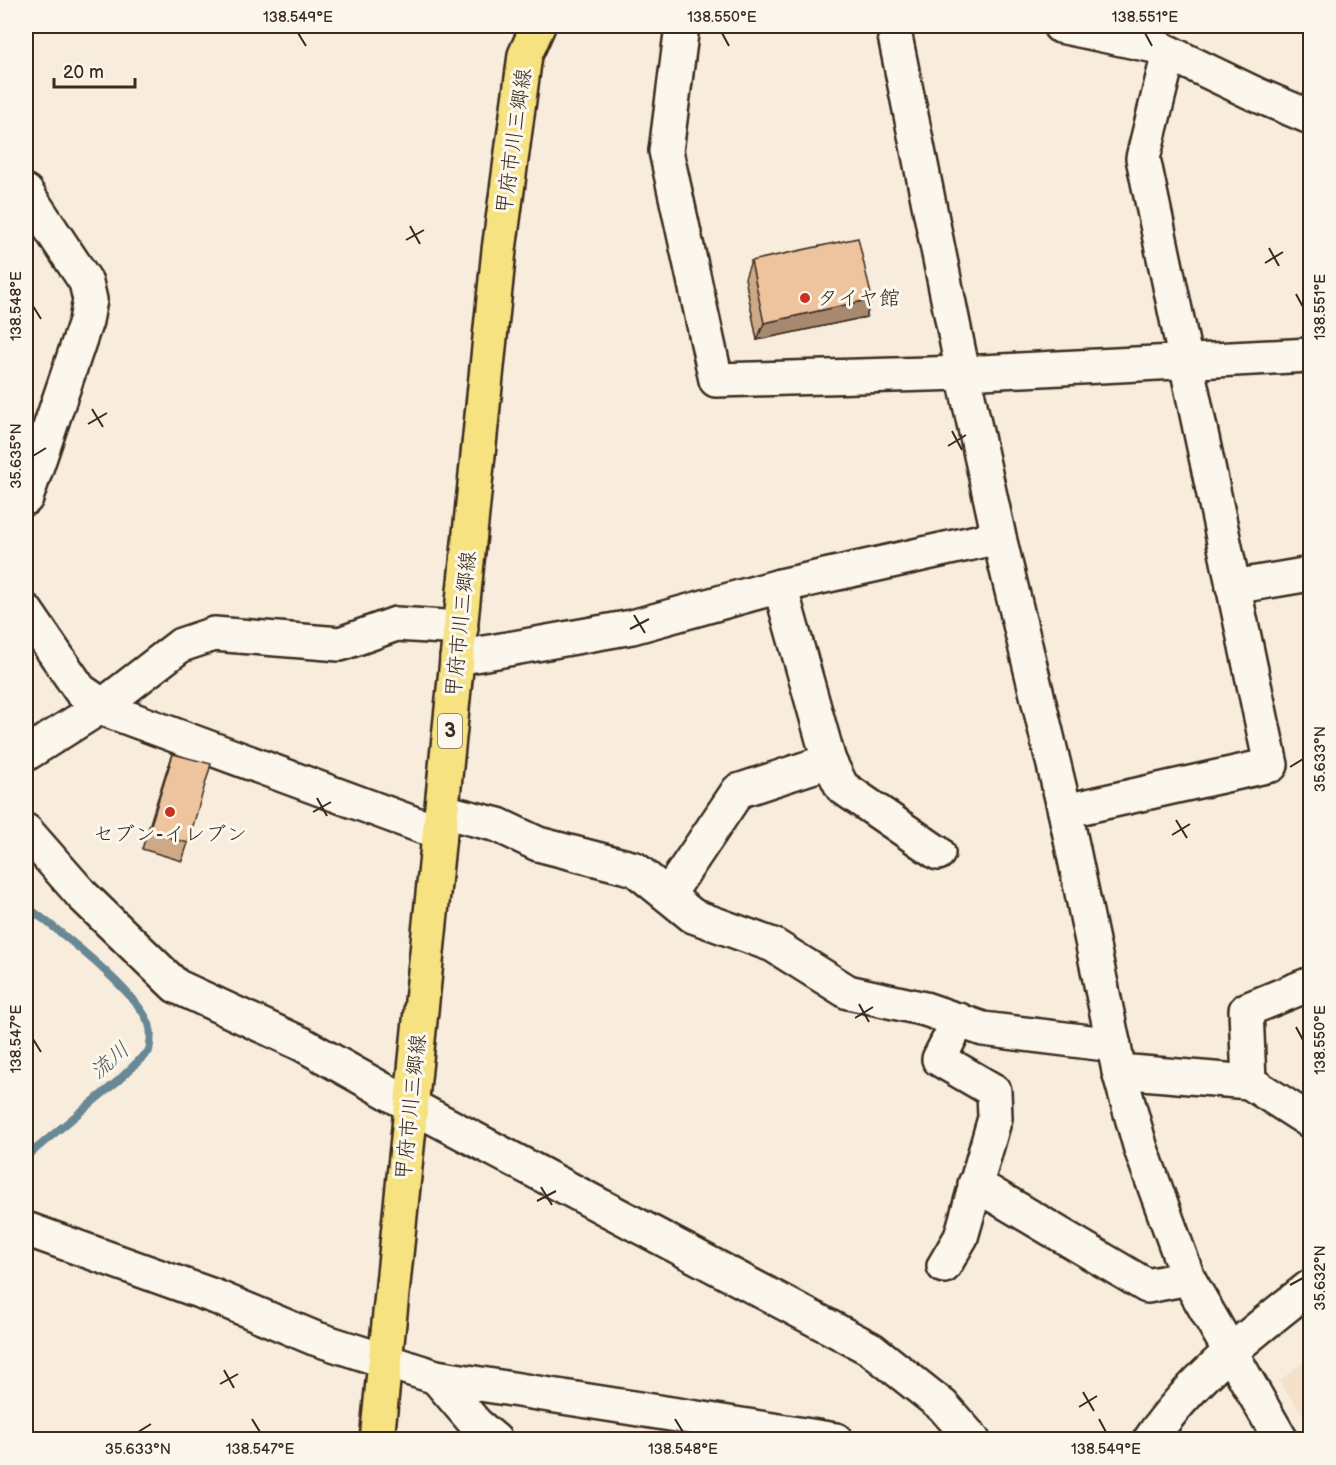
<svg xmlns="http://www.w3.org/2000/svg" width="1336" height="1465" font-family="'Balsamiq Sans','Klee One',sans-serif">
	<rect width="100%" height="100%" fill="#f8eddc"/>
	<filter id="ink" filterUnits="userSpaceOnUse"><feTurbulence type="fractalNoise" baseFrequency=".0167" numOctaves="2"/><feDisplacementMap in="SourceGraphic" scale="12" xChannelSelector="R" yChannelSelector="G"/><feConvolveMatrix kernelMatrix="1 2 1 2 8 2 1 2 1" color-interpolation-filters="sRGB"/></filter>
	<g filter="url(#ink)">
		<!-- built -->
		<polygon fill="#f5e1c9" points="1310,1357 1310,1425 1279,1381"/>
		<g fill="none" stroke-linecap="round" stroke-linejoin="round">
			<!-- stream -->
			<path stroke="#678895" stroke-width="8" d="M26,906C53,926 144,996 150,1028C152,1035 150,1044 149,1051L119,1080L26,1157"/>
			<defs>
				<g id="minor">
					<polyline points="682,26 666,151 716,380 963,373 1310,355"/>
					<polyline points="893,26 963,373 999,537 1065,811 1119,1071 1141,1149 1188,1278 1281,1440"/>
					<polyline points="1060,26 1155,46 1255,94 1310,117"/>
					<polyline points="26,192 86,282 90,300 86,321 26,498"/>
					<polyline points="780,586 829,761 842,787 938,853"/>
					<polyline points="1233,587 1310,574"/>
					<polyline points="26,611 80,690 112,712 440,833"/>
					<polyline points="457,658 632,627 780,586 999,537"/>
					<polyline points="26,754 102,706 181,645 214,634 340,644 396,624 461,628"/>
					<polyline points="442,811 498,825 538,844 635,869 693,916 773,945 848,992 925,1009 983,1029 1114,1045"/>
					<polyline points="1065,811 1271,765 1143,158 1169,53"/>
					<polyline points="26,831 83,896 176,986 302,1044 412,1106 871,1349 943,1406 973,1440"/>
					<polyline points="668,895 738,791 829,761"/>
					<polyline points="1119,1071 1249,1082 1310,1121"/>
					<polyline points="1249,1082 1246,1010 1310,984"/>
					<polyline points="975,1184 1147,1286 1188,1278"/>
					<polyline points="26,1229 216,1297 314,1338 436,1377 836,1440"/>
					<polyline points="944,1266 961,1237 995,1118 994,1091 939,1059 959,1020"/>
					<polyline points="436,1377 476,1424 495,1440"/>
					<path d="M1150,1440C1192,1378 1252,1333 1310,1287"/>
				</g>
				<polyline id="major" points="377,1440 499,250 525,55 538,26"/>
			</defs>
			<!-- minor casing -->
			<use href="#minor" stroke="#3b2a1e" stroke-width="38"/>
			<!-- major casing -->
			<use href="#major" stroke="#3b2a1e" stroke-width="38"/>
			<!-- minor -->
			<use href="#minor" stroke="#fbf7ec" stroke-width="33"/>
			<!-- major -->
			<use href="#major" stroke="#f6e281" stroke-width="33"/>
		</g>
		<!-- wall -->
		<g fill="#cda988" stroke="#3b2a1e" stroke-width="1.5">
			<polygon points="751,261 866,317 757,340 745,278"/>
			<polygon points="173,754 188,843 182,861 142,849 166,772"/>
		</g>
		<!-- shaded-wall -->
		<polygon fill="#a7896f" stroke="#3b2a1e" stroke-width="1.5" points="872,299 866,317 757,340 764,323"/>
		<!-- building -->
		<g fill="#eec49e" stroke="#3b2a1e" stroke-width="1.5">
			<polygon points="858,238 872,299 764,323 751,261"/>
			<polygon points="173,754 211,764 188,843 149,831"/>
		</g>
	</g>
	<!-- ticks -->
	<path fill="none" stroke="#3b2a1e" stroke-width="2" d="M298,33L306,46M722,33L729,46M1145,33L1152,46M410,226L420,244M406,240L424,230M1269,248L1279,266M1265,263L1283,252M1296,294L1303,307M33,306L41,319M92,409L103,427M88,424L107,413M952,431L962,450M948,446L966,435M33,456L46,448M634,615L645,633M630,629L649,619M1290,767L1303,759M317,798L327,816M313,812L331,802M1176,820L1187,838M1172,835L1190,824M859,1004L869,1022M855,1018L873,1007M1296,1027L1303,1040M33,1039L41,1052M541,1187L552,1205M537,1201L556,1191M1290,1285L1303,1278M224,1370L234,1388M220,1384L238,1374M1083,1392L1094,1411M1079,1407L1097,1396M252,1419L260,1432M675,1419L683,1432M1099,1419L1106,1432M138,1432L151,1424"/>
	<!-- markers -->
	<g fill="#c8321e" stroke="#fbf7ec" stroke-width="2">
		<circle cx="805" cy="298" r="6"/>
		<circle cx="170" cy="812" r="6"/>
	</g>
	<g text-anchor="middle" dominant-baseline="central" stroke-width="6" stroke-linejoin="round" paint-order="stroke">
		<!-- shield labels -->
		<rect fill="#fbf7ec" stroke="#75685c" stroke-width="1.5" x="438" y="714" width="24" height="34" rx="4.5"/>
		<g font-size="20" font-weight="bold" fill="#3b2a1e">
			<text x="450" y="731">3</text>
		</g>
		<!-- street labels -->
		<g font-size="21" fill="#3b2a1e" stroke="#fbf7ec">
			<text transform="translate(514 141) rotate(-82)">甲府市川三郷線</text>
			<text transform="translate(461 624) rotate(-84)">甲府市川三郷線</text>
			<text transform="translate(411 1107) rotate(-84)">甲府市川三郷線</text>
		</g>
		<!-- poi labels -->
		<g font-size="21" fill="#3b2a1e" stroke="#fbf7ec" text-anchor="start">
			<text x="817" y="298">タイヤ館</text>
			<text x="170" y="834" text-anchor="middle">セブン-イレブン</text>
		</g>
		<!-- water labels -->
		<g font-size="22" font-style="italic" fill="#51595a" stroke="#fbf7ec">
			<text transform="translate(110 1061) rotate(-41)">流川</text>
		</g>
	</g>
	<!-- margin -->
	<rect width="1336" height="1465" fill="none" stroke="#fbf7ec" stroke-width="66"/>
	<!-- scale -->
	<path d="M54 78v9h81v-9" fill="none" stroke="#3b2a1e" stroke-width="3"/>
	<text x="63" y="78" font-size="18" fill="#3b2a1e" stroke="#fbf7ec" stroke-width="4.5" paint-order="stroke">20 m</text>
	<rect x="33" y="33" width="1270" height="1399" fill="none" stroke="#3b2a1e" stroke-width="2"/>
	<g font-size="15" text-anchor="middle" fill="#3b2a1e">
		<text x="298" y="22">138.549°E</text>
		<text x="722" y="22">138.550°E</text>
		<text x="1145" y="22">138.551°E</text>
		<text transform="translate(16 306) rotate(-90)" y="5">138.548°E</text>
		<text transform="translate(1320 307) rotate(-90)" y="5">138.551°E</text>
		<text transform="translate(16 456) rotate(-90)" y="5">35.635°N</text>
		<text transform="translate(1320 759) rotate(-90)" y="5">35.633°N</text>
		<text transform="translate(16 1039) rotate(-90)" y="5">138.547°E</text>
		<text transform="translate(1320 1040) rotate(-90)" y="5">138.550°E</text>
		<text transform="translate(1320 1278) rotate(-90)" y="5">35.632°N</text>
		<text x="138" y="1454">35.633°N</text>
		<text x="260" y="1454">138.547°E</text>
		<text x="683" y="1454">138.548°E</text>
		<text x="1106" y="1454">138.549°E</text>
	</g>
</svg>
